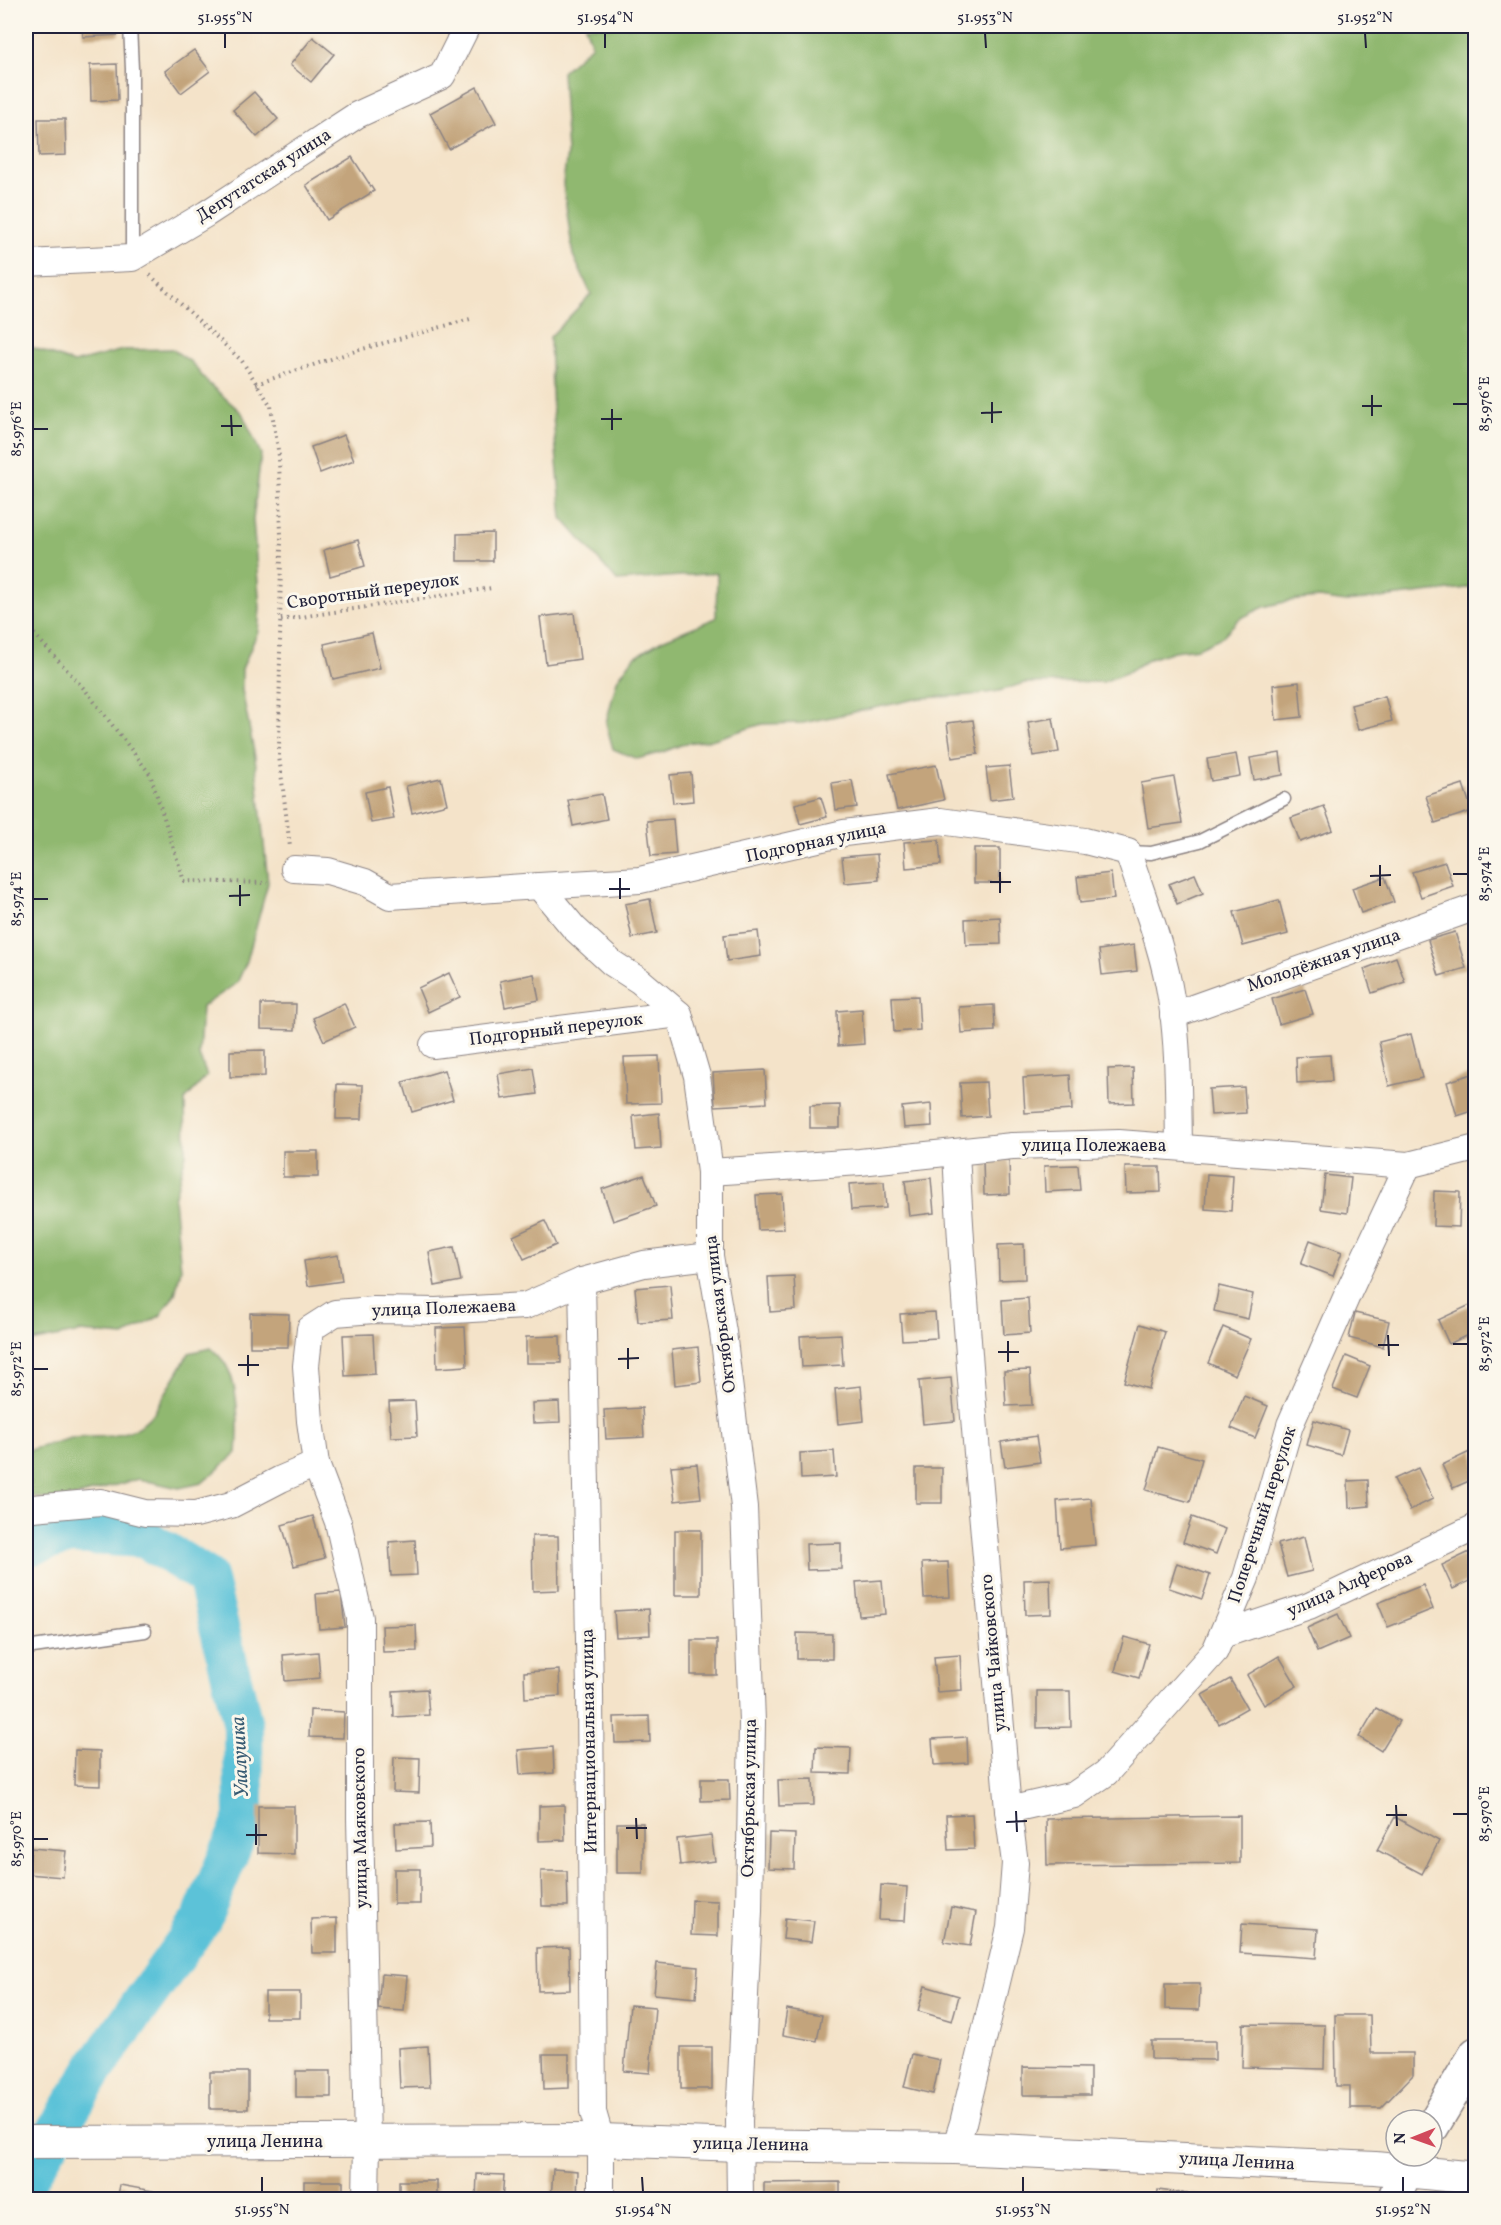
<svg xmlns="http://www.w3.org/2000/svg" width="1501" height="2225" font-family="Vollkorn,serif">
	<rect width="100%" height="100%" fill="#fbf7ec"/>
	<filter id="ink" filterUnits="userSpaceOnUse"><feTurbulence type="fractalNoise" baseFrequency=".0167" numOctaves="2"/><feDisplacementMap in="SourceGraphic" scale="12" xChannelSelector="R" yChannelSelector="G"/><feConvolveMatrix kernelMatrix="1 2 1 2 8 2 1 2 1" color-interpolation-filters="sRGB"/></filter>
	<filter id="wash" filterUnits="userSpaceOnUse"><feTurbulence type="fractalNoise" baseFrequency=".008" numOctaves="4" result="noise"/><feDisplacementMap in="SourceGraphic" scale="24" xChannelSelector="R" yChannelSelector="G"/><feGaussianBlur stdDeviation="1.35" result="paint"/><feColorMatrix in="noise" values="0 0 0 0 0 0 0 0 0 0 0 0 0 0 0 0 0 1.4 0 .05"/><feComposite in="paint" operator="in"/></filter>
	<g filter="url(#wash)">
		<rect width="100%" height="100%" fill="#f4e3c9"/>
		<!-- forest -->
		<g fill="#90b86f" stroke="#596d55" stroke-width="1.5">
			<polygon points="585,26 1475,26 1475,587 1346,602 1319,598 1289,601 1264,607 1239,619 1222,637 1198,648 1174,651 1149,659 1128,672 1103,682 1024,683 999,691 973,695 921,698 803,723 762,724 711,740 686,743 663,752 637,759 613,749 606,723 617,680 633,658 662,640 716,618 717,573 617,581 562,518 553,416 550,337 591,294 573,255 563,183 567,153 562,72 592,45"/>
			<polygon points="26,345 74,363 123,350 172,349 191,362 207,382 242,413 261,454 253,520 260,608 258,631 242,669 242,690 255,757 268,883 247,961 237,983 202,1007 199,1055 207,1076 185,1100 186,1154 174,1199 181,1269 175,1294 160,1316 124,1336 80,1332 26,1343"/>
			<path d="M211,1348C216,1353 223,1359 226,1365C239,1387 239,1429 237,1453L202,1483L179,1488L138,1479L74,1497L49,1500L26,1495V1451L71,1438L113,1436L136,1429L154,1413L189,1353Z"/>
		</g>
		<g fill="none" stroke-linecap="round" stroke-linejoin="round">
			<!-- river -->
			<polyline stroke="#5bc2d8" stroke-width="40" points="26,1547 71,1534 144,1538 207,1577 243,1725 244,1818 201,1920 95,2068 26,2181"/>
		</g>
		<g id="blocks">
			<!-- building -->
			<g fill="#c3a47b">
				<polygon points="82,26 118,26 119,35 83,37"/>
				<polygon points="313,37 334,54 311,82 290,65"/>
				<polygon points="194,50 210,71 181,93 165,71"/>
				<polygon points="117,64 118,100 91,101 90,65"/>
				<polygon points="477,87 496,123 449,149 430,113"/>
				<polygon points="254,92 278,119 257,137 233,110"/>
				<polygon points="38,119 65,119 66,155 39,156"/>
				<polygon points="352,157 374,191 327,220 306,185"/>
				<polygon points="344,435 354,460 320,473 311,447"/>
				<polygon points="493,533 493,561 457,561 457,534"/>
				<polygon points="358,540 365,566 330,576 324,550"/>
				<polygon points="574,613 580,659 546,664 540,617"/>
				<polygon points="372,633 380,668 333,679 324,644"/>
				<polygon points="1299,682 1302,717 1276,720 1273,685"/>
				<polygon points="1385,696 1392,721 1358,730 1351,705"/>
				<polygon points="1053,718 1059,752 1033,756 1028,722"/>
				<polygon points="973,720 978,754 952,758 947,723"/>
				<polygon points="1280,753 1283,775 1254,780 1250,758"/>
				<polygon points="1236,754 1240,776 1211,781 1207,759"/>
				<polygon points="936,765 944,800 897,810 889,774"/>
				<polygon points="1009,766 1013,797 990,800 986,768"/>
				<polygon points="691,773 693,801 673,803 670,775"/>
				<polygon points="1174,777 1182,823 1148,828 1141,783"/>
				<polygon points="441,778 447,804 412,813 406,786"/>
				<polygon points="852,780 857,807 836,810 832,783"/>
				<polygon points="1463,784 1472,811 1435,823 1426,796"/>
				<polygon points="388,787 394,819 371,823 365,792"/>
				<polygon points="602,794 607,819 573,826 568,800"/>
				<polygon points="821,797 827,817 800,824 795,804"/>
				<polygon points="1324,806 1333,830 1300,842 1291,818"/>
				<polygon points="673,819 676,854 651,856 647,821"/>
				<polygon points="939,840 941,865 906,868 904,842"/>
				<rect x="974" y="848" width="26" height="35"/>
				<polygon points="877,854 879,880 845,883 842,857"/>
				<polygon points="1445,862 1453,886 1421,897 1412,872"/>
				<polygon points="1111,873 1114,899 1080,903 1077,877"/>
				<polygon points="1195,874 1203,893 1177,904 1169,884"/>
				<polygon points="1385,877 1394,902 1361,913 1352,888"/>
				<polygon points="650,899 657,933 632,938 625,904"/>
				<polygon points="1279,900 1288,934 1243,946 1234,912"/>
				<polygon points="1000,917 1001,944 966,945 965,919"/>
				<polygon points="758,931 761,956 727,961 724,935"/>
				<polygon points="1455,932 1466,968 1439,976 1428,940"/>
				<polygon points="1134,945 1137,971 1102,975 1099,950"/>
				<polygon points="1396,957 1405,982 1372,993 1364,969"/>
				<polygon points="449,973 460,997 428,1012 418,988"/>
				<polygon points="534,974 539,1000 505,1007 500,981"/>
				<polygon points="1305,989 1313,1014 1279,1024 1272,999"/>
				<polygon points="918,996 920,1030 894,1032 892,997"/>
				<polygon points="344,1003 355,1027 324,1041 313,1018"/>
				<polygon points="261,1004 296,1004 295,1030 261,1029"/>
				<polygon points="994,1005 995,1031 961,1033 959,1007"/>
				<polygon points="862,1009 864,1044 838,1046 837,1011"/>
				<polygon points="1411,1034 1422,1078 1389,1086 1379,1042"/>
				<polygon points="265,1050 265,1076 230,1077 230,1051"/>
				<polygon points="1330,1055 1332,1081 1297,1083 1296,1057"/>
				<polygon points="659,1056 661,1103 626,1104 624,1057"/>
				<polygon points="533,1068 537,1094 502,1099 498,1074"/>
				<polygon points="1133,1068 1134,1103 1109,1104 1108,1069"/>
				<polygon points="444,1070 453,1100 412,1112 403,1082"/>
				<polygon points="765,1070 767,1103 715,1106 713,1073"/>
				<polygon points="1472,1074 1476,1087 1476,1110 1457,1116 1447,1082"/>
				<polygon points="1070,1075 1072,1110 1025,1113 1023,1078"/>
				<polygon points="986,1082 988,1116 962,1118 960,1083"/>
				<polygon points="337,1084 363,1085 362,1119 336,1119"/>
				<polygon points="1244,1087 1246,1113 1211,1115 1209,1089"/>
				<polygon points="931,1104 932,1126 904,1128 902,1107"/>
				<polygon points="840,1105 840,1128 810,1128 810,1106"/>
				<polygon points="659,1113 661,1148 636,1150 633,1116"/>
				<rect x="283" y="1151" width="35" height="26"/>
				<polygon points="983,1160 1009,1160 1010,1194 984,1195"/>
				<polygon points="1078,1165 1080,1190 1045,1192 1044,1166"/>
				<polygon points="1125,1167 1160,1167 1161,1192 1126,1193"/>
				<polygon points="1207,1174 1233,1176 1231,1211 1205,1209"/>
				<polygon points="644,1175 656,1206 613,1221 602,1189"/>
				<polygon points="1325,1175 1351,1178 1347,1213 1321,1209"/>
				<polygon points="931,1178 934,1213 909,1216 905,1181"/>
				<polygon points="884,1182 886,1208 851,1210 849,1184"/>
				<polygon points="1434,1191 1460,1192 1459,1227 1433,1226"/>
				<polygon points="782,1194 784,1229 758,1230 756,1195"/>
				<polygon points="545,1221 556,1245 524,1259 513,1236"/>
				<polygon points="1310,1240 1342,1252 1333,1276 1301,1264"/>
				<polygon points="1024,1244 1025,1279 999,1280 998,1245"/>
				<polygon points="454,1247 461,1281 435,1286 429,1252"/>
				<polygon points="338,1255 342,1281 308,1286 304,1261"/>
				<polygon points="794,1276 796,1310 770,1312 768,1277"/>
				<polygon points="670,1285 673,1320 638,1322 635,1288"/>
				<polygon points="1219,1286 1253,1294 1248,1319 1214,1311"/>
				<polygon points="1028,1298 1030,1333 1004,1335 1002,1300"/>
				<polygon points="1470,1305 1476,1317 1476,1331 1449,1344 1438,1320"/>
				<polygon points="935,1312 937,1338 902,1340 900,1314"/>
				<polygon points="250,1313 289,1314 288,1347 250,1347"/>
				<polygon points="1355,1313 1389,1321 1383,1347 1349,1338"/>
				<polygon points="1140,1324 1165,1332 1149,1389 1124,1382"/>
				<polygon points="465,1327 467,1366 437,1368 436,1328"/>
				<polygon points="1223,1327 1251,1339 1235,1375 1208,1363"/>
				<polygon points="373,1334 375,1374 345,1376 343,1335"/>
				<polygon points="841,1334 843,1365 802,1367 800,1336"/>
				<polygon points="560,1336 561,1363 526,1363 526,1337"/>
				<polygon points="698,1347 701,1382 675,1385 672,1350"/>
				<polygon points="1346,1356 1370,1366 1357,1398 1333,1389"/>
				<polygon points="1030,1370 1032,1405 1006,1406 1004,1371"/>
				<polygon points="951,1378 955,1421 923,1424 919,1381"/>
				<polygon points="861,1386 864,1421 838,1424 835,1389"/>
				<polygon points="1244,1396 1268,1406 1255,1438 1231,1428"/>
				<polygon points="415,1401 417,1436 391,1437 389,1402"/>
				<polygon points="559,1402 560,1422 533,1423 532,1403"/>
				<polygon points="642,1408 644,1437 606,1439 604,1410"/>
				<polygon points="1314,1420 1348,1430 1341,1455 1307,1445"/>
				<polygon points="1036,1436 1040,1462 1005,1467 1001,1442"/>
				<polygon points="1158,1447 1202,1459 1190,1502 1146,1490"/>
				<polygon points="1474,1450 1476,1478 1453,1488 1442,1465"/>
				<polygon points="834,1451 836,1477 801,1479 800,1453"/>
				<polygon points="697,1464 701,1498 675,1501 671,1466"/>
				<rect x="916" y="1468" width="26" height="35"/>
				<polygon points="1418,1468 1433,1499 1410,1510 1394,1479"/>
				<polygon points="1368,1480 1369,1506 1349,1508 1348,1481"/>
				<polygon points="1091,1498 1095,1545 1060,1548 1057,1501"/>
				<polygon points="313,1516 325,1558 294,1566 282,1525"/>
				<polygon points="1192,1517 1225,1529 1216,1554 1183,1542"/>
				<rect x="675" y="1530" width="26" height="65"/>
				<polygon points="532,1536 558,1536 559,1590 533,1591"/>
				<polygon points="1304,1537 1312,1571 1287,1577 1278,1544"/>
				<polygon points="415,1540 417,1575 391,1576 389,1542"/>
				<polygon points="841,1543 841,1569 807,1570 806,1544"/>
				<polygon points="1474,1550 1476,1578 1453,1589 1442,1565"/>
				<polygon points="948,1562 950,1597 924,1598 922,1563"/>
				<polygon points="1177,1563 1210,1575 1202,1599 1169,1588"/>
				<polygon points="1050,1579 1051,1614 1025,1615 1024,1580"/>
				<polygon points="882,1580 885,1614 859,1616 856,1582"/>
				<polygon points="1423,1585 1433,1609 1388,1627 1378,1603"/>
				<polygon points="341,1592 345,1627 319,1629 316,1594"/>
				<polygon points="649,1609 650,1635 616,1637 614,1611"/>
				<polygon points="1338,1614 1349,1638 1317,1652 1307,1628"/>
				<polygon points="416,1625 417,1651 383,1652 382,1626"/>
				<polygon points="797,1633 832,1634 832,1659 797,1659"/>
				<polygon points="1124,1637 1149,1644 1139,1678 1115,1671"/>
				<rect x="691" y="1640" width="26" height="35"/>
				<polygon points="318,1652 320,1678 285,1681 283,1655"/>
				<polygon points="960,1655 962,1690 937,1692 934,1657"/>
				<polygon points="1279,1656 1297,1686 1264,1705 1247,1675"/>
				<polygon points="559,1670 560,1696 525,1698 524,1672"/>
				<polygon points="1230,1679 1247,1708 1219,1724 1202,1695"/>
				<polygon points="427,1689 429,1715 394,1717 393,1691"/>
				<polygon points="1037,1691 1070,1691 1071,1727 1037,1728"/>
				<polygon points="1376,1708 1399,1721 1381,1751 1359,1737"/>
				<polygon points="310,1710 344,1712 343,1738 309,1737"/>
				<polygon points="649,1716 650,1742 615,1743 614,1717"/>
				<polygon points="967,1737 968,1763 934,1765 932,1739"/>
				<polygon points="553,1747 554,1773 520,1775 518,1750"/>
				<polygon points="816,1747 851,1748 850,1774 815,1773"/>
				<polygon points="75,1750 100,1751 100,1786 74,1785"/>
				<polygon points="394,1757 420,1758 419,1793 393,1792"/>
				<polygon points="701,1779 729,1779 730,1800 701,1801"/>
				<polygon points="813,1779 814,1805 779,1806 778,1780"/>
				<polygon points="564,1805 565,1840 539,1841 539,1806"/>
				<polygon points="258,1806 294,1806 294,1854 258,1853"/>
				<polygon points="972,1814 974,1849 948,1850 946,1815"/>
				<polygon points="1240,1816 1240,1863 1047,1865 1046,1819"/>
				<polygon points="1395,1817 1439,1841 1422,1874 1377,1850"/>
				<polygon points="430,1822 431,1847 396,1849 395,1823"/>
				<rect x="617" y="1823" width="26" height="50"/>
				<polygon points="769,1833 795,1834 794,1869 768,1868"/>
				<polygon points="711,1835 715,1861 680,1865 677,1839"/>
				<polygon points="31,1848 66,1851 63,1877 28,1874"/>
				<rect x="394" y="1869" width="26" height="35"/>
				<polygon points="541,1871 567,1871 568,1906 542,1906"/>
				<polygon points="881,1885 907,1887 905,1921 879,1920"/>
				<polygon points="692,1900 718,1901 718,1936 691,1935"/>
				<polygon points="951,1907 976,1912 970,1946 944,1942"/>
				<polygon points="337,1918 337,1953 312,1953 311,1919"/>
				<polygon points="785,1918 814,1921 811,1942 783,1939"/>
				<polygon points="1242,1924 1318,1929 1316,1958 1240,1953"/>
				<polygon points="569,1947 570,1990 538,1991 537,1948"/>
				<polygon points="657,1963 698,1967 696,1998 654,1994"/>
				<polygon points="381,1974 407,1976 404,2011 378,2009"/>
				<polygon points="1165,1984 1200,1984 1199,2010 1165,2009"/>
				<polygon points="925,1986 959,1996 952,2021 918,2011"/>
				<rect x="265" y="1992" width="35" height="26"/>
				<polygon points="630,2005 655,2007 650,2073 624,2071"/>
				<polygon points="787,2009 822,2015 817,2041 783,2035"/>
				<polygon points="1335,2015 1370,2015 1371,2053 1413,2053 1413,2075 1381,2108 1350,2108 1350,2086 1336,2086"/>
				<polygon points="1243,2024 1325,2025 1324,2069 1242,2067"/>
				<polygon points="1151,2041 1215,2041 1215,2060 1151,2059"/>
				<polygon points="428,2046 430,2087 400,2088 398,2048"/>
				<rect x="681" y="2047" width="31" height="42"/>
				<polygon points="543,2054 569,2054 569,2088 544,2089"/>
				<polygon points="912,2054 940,2060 933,2094 904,2087"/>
				<polygon points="1023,2067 1090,2068 1090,2095 1023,2095"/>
				<rect x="296" y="2071" width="35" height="26"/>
				<rect x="210" y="2072" width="38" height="37"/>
				<polygon points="553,2169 578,2171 577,2200 551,2200"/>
				<polygon points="477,2174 504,2175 502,2200 476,2200"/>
				<rect x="304" y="2181" width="39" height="19"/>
				<rect x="399" y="2181" width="38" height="19"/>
				<polygon points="840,2182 840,2200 764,2200 764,2183"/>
				<polygon points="120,2185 153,2191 151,2200 117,2200"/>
				<polygon points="1158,2190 1220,2198 1220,2200 1157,2200"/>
			</g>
		</g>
	</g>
	<g filter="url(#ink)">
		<use href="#blocks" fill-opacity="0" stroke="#8b8282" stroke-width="1.5"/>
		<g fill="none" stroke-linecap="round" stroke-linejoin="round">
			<defs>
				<g id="service">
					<polyline points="130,26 132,69 132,258"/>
					<polyline points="1128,852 1151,853 1200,841 1284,799"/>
					<polyline points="26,1648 145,1631"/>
				</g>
				<g id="minor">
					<polyline points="26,263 132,258 206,214 357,115 442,76 467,26"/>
					<polyline points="294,869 328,871 365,882 390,896 539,886 574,928 612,963 640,981 679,1014 697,1076 710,1172 710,1256 723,1332 744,1507 752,1722 749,1911 739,2121 740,2200"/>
					<path d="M539,886L640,880L844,833L940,821L1085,841L1128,852C1143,898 1164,951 1171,998C1179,1047 1178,1097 1179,1146"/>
					<polyline points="1173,1015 1476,907"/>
					<polyline points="433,1045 679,1014"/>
					<polyline points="710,1172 860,1162 1012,1146 1119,1143 1408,1165 1476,1148"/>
					<polyline points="582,1281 590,1691 593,2112 601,2140 601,2200"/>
					<polyline points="26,1510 33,1508 101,1502 145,1513 196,1514 231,1505 281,1479 316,1464"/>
					<polyline points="1222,1635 1309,1606 1476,1527"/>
					<polyline points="1008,1810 1074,1795 1106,1773 1215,1651 1246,1578 1290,1425 1349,1291 1408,1165"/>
					<path d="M955,2148L963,2123L1010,1928L1015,1863L1008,1810C990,1591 967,1372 956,1152"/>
					<polyline points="366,2200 367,2141 360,1819 360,1618 338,1522 316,1464 310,1421 306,1366 310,1329 335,1313 374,1310 436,1311 525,1306 582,1281 644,1264 710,1256"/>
				</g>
				<polyline id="tertiary" points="26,2142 601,2140 739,2145 955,2148 1375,2168 1476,2178"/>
				<g id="primary">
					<polyline points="1432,2127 1476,2054"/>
					<polyline points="1394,2200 1405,2171 1415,2156"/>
				</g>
			</defs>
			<!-- service casing -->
			<use href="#service" stroke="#8b8282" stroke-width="15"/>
			<!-- minor casing -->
			<use href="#minor" stroke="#8b8282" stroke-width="28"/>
			<!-- tertiary casing -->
			<use href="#tertiary" stroke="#8b8282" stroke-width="34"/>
			<!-- primary casing -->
			<use href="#primary" stroke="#8b8282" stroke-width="36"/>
			<!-- path -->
			<g stroke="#8b8282" stroke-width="4" stroke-dasharray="1.5 4.5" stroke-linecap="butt">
				<polyline points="150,275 242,361 271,406 279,456 281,536 279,756 290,847"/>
				<polyline points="256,384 352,352 470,319"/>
				<polyline points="281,620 492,588"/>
				<polyline points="26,625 86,691 150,774 184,881 268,883"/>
			</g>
			<!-- service -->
			<use href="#service" stroke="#fff" stroke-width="12"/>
			<!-- minor -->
			<use href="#minor" stroke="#fff" stroke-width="26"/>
			<!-- tertiary -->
			<use href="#tertiary" stroke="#fff" stroke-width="32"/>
			<!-- primary -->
			<use href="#primary" stroke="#fff" stroke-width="33"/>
		</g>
	</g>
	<!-- ticks -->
	<path fill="none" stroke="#22223b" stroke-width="2" d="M225,33V48M605,33V48M985,33L986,48M1365,33L1366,48M1372,395V416M992,402V423M1453,404H1468M1362,406H1382M612,409V430M981,413L1002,412M231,415L232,436M601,419H622M221,426H242M33,429H48M1380,865V886M1000,872V893M1453,874H1468M1370,876L1391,875M620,878V899M990,882H1011M240,885V906M609,889H630M229,896L250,895M33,899H48M1388,1335L1389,1356M1008,1341V1362M1453,1344H1468M1378,1345H1399M628,1348V1369M998,1352H1019M248,1355V1376M618,1359L639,1358M238,1365H259M33,1369H48M1396,1805L1397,1826M1016,1811L1017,1832M1453,1814H1468M1386,1815H1407M636,1818L637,1839M1006,1822L1027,1821M256,1824V1845M626,1828H647M246,1835H267M33,1839H48M262,2177V2192M642,2177L643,2192M1023,2177V2192M1403,2177V2192"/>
	<g text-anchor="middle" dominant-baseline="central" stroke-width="6" stroke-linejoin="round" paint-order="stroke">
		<!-- street labels -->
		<g font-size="18" fill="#22223b" stroke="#fbf7ec">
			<text transform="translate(264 176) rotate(-33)">Депутатская улица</text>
			<text transform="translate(373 592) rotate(-8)">Своротный переулок</text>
			<text transform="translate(816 843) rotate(-12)">Подгорная улица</text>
			<text transform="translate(1324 961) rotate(-19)">Молодёжная улица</text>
			<text transform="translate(556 1030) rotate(-7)">Подгорный переулок</text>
			<text x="1094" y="1146">улица Полежаева</text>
			<text transform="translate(444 1309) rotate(-2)">улица Полежаева</text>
			<text transform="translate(721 1314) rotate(-97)">Октябрьская улица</text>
			<text transform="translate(1263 1515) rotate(-72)">Поперечный переулок</text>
			<text transform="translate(1350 1585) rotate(-24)">улица Алферова</text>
			<text transform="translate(994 1653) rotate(-95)">улица Чайковского</text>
			<text transform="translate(590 1741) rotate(-91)">Интернациональная улица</text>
			<text transform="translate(750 1798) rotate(-89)">Октябрьская улица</text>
			<text transform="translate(361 1828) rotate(-91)">улица Маяковского</text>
			<text x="265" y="2142">улица Ленина</text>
			<text transform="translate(751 2145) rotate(1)">улица Ленина</text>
			<text transform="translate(1237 2162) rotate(3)">улица Ленина</text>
		</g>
		<!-- water labels -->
		<g font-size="20" font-style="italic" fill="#365a72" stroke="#fbf7ec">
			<text transform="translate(241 1757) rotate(-93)">Улалушка</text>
		</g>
	</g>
	<!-- margin -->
	<rect width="1501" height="2225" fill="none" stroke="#fbf7ec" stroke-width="66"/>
	<!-- north arrow -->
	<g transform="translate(1414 2138) rotate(269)"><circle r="28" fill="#fbf7ec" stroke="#a4a2a5" stroke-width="1.5"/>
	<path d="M0-4.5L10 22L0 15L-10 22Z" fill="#d1495b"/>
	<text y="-9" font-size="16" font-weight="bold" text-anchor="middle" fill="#22223b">N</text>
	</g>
	<rect x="33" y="33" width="1435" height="2159" fill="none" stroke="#22223b" stroke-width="2"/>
	<g font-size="15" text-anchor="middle" fill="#22223b">
		<text x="225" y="22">51.955°N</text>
		<text x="605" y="22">51.954°N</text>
		<text x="985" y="22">51.953°N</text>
		<text x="1365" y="22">51.952°N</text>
		<text transform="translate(1484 404) rotate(-90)" y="5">85.976°E</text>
		<text transform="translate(16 429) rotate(-90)" y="5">85.976°E</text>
		<text transform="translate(1484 874) rotate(-90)" y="5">85.974°E</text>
		<text transform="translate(16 899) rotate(-90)" y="5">85.974°E</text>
		<text transform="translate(1484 1344) rotate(-90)" y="5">85.972°E</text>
		<text transform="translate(16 1369) rotate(-90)" y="5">85.972°E</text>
		<text transform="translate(1484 1814) rotate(-90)" y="5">85.970°E</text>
		<text transform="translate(16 1839) rotate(-90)" y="5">85.970°E</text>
		<text x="262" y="2214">51.955°N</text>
		<text x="643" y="2214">51.954°N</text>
		<text x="1023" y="2214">51.953°N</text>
		<text x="1403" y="2214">51.952°N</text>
	</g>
</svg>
